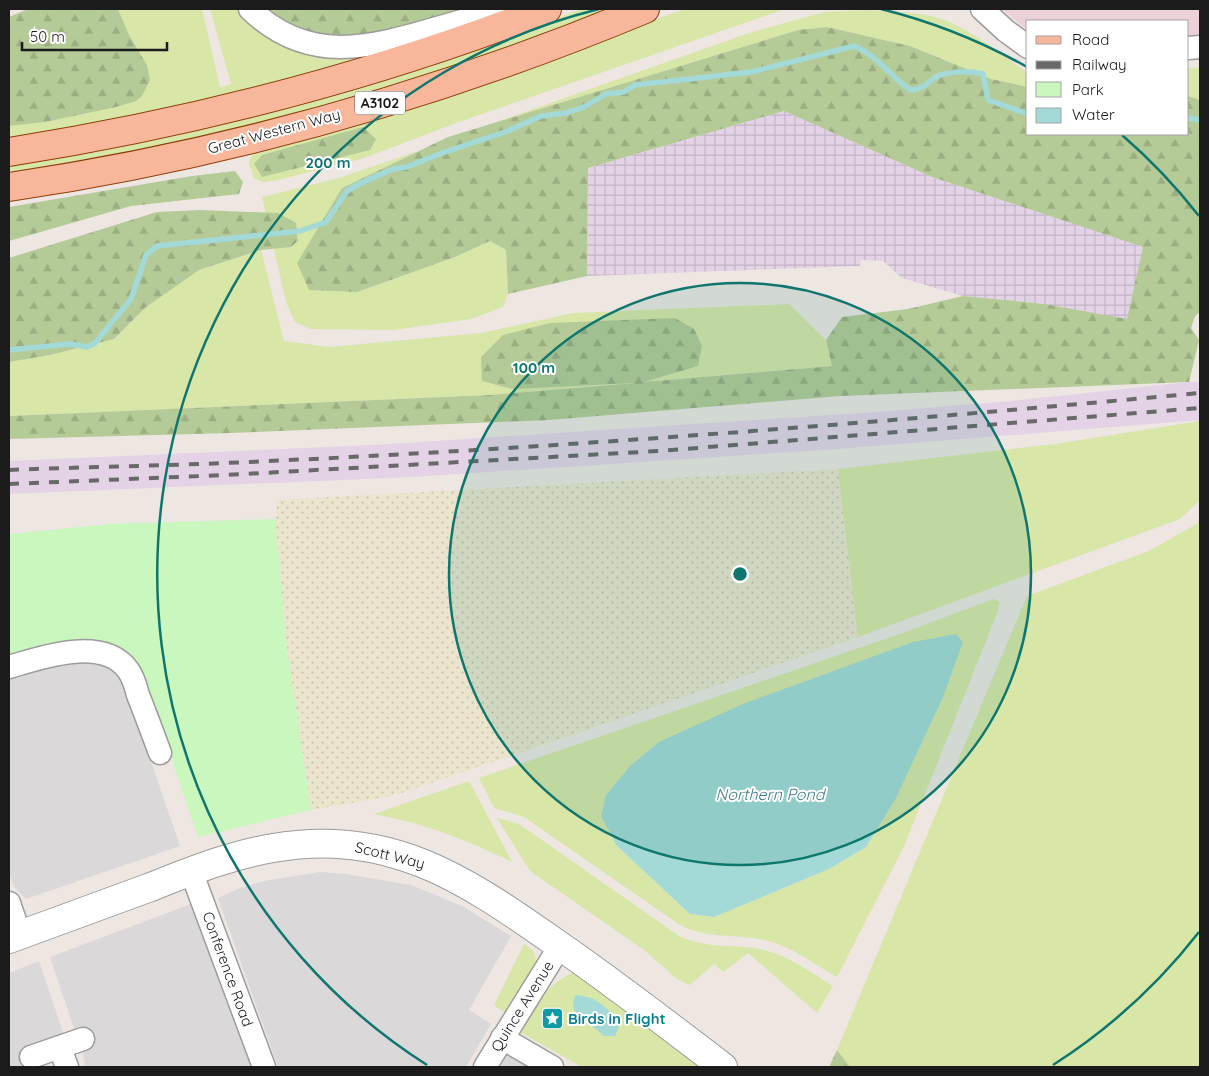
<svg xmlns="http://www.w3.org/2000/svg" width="1209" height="1076" font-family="Quicksand,sans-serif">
	<defs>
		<pattern id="industrial-grid" width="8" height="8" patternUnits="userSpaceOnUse" patternTransform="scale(1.25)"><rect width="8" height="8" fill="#e4d3e6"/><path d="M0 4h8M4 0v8" fill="none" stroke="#c3b5c5"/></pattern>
		<pattern id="farmland-dots" width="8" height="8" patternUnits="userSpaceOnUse" patternTransform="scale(1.25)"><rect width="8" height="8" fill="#ebe5cd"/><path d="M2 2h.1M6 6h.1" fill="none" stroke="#c9c4af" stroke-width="1.8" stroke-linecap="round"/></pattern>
		<pattern id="forest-firs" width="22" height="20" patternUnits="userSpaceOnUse" patternTransform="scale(1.25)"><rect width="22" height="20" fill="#b5cb97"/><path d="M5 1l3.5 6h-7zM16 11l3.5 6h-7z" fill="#9bae82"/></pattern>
	</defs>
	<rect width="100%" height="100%" fill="#ede6e1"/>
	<!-- residential -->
	<g fill="#dad8d9">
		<polygon points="60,661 108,661 122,677 180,846 26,899 14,887 9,872 9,676"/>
		<polygon points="320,872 346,874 411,885 462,906 511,936 469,1010 491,1024 466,1067 278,1067 218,898 240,888 264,881"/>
		<polygon points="194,903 253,1067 85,1067 83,1053 92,1046 86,1031 76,1034 50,957"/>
		<polygon points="39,961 65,1038 27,1067 9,1067 9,973"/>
		<polygon points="510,1051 538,1067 501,1067"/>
	</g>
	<!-- commercial -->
	<polygon fill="#edd1d8" points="1002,9 1200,9 1200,37 1188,38 1188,21 1028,21 1028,31"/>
	<!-- industrial -->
	<polygon fill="url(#industrial-grid)" points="784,111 932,177 1144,247 1127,320 1045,304 963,296 902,278 883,261 861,260 860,266 587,276 588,168"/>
	<!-- railway -->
	<polygon fill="#e4d3e6" points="1189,382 1200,382 1200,420 836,449 412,477 9,494 9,461 374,445 863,413 1012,401"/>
	<!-- farmland -->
	<polygon fill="url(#farmland-dots)" points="838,469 858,637 393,796 311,810 287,649 275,519 278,500"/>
	<!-- grass -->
	<g fill="#d8e6a8" fill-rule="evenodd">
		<path d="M118,9H202L220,87L231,84L210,9H236L244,16C285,42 303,59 354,59L356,62L286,82L109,124L9,138V126L45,122L73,115L130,37Z"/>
		<path d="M581,9H616C506,49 396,90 282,119C192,141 101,159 9,175V163L539,25Z"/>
		<polygon points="685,9 785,9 456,123 364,158 274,181 263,182 254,178 249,164 250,158 255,153 366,122"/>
		<path d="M868,10C893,12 923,11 947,21C976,33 1002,55 1028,73V87L991,79L910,46L827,27L798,30L494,123L749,33L824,12Z"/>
		<polygon points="1200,67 1200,100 1188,96 1188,69"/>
		<polygon points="418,151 342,188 357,292 455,257 490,241 506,250 508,294 503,307 471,319 394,330 310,329 295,322 286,302 262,197 339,178"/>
		<polygon points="261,250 284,341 329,347 481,333 573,313 789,304 826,340 832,366 490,395 9,416 9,362 50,355 114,339 145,308 199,270"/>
		<polygon points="1200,421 1200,500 1180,519 858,637 838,469 1055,444"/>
		<polygon points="1200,522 1200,1067 850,1067 837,1050 1027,596 1149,551"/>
		<path d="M993,599L1000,602L996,616L905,844L837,977C815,965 793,947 768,941C737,933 710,940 680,925L524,817L494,808L479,778L897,635ZM617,846L866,847L829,869L714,917L690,914Z"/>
		<path d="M469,781L512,862C467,840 423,823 374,814Z"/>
		<path d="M497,818L519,824L679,936C709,950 734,943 764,950C789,956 812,973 833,986L817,1013L748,953L723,972L714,964L690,985L677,979L644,950L530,871Z"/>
		<path d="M524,944C533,950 537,954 535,966L508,1014L495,1006V1003Z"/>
		<path d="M574,972L709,1067H582L520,1032C537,1003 543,987 574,972Z"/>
	</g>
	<!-- forest -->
	<g fill="url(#forest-firs)">
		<polygon points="28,9 118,9 130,37 147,65 150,80 142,96 136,101 116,107 45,122 9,126 9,17"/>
		<path d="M262,9H473C418,24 361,50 303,31C288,26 275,17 262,9Z"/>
		<polygon points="827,27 910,46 991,79 1028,87 1028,134 1188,134 1188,96 1200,100 1200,312 1195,316 1191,328 1199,340 1189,382 840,396 549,420 231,433 9,439 9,416 490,395 635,383 512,389 482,381 481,357 503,335 550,323 675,318 694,329 702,346 698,366 644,382 832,366 826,340 842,317 908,309 963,296 1045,304 1127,319 1143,247 932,177 784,111 588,168 587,276 508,294 506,250 490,241 455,257 357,292 309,290 297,263 342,188 448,137 798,30"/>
		<polygon points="363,127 376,139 370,150 262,177 254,164 262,155"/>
		<polygon points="235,171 243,182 239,194 131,206 9,241 9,207 192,176"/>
		<polygon points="199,210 278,213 296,223 298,241 291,247 261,250 199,270 145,308 114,339 50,355 9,362 9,258 157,212"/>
		<polygon points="837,1050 850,1067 829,1067"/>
	</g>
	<!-- park -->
	<polygon fill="#caf7be" points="275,519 287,649 311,810 198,837 146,683 128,657 9,657 9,534 110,524"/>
	<!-- water -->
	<g fill="#a3d9d6">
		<polygon points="956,634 963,642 943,697 896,798 866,847 829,869 714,917 690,914 617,846 601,816 606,795 630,766 659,742 743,704 913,642"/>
		<path d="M576,995C596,996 610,1009 620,1025L615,1036H604L574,1010L573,1002Z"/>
	</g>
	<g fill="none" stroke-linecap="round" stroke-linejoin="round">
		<!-- stream -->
		<g stroke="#a3d9d6" stroke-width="5.5">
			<polyline points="1188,118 1200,120"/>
			<path d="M9,350L70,344L87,347L95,343L131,299L146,255L157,246L300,231L326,222L347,191L361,183L393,169L407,167L442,153L508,131L541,116L566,113L584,107L606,94L624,92L635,85L751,72L854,46C877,55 890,76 910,90C930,88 928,79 940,75C953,71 971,71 983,74L988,100L1028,114"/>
		</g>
		<defs>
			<g id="minor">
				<path d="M250,9C317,74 390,40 466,20C484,16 501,13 519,9"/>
				<polyline points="982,9 1006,31 1028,47"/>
				<polyline points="1188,48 1200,47"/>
				<path d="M9,667C42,657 103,636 128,670C133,677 136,687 138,695C146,715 153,734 160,753"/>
				<polyline points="191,871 264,1067"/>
				<polyline points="9,903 20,935"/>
				<polyline points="502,1038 552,1067"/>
				<polyline points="60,1048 67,1067"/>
				<polyline points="31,1057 83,1039"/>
				<polyline points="485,1067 560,946"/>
			</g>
			<path id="tertiary" d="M9,939C55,922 101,905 148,888C189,872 230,855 273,848C389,828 463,878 553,941C611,981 667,1024 723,1067"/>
			<g id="primary">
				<path d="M9,152C192,123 374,76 547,9"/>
				<path d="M9,187C226,155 443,93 645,9"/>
			</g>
		</defs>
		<!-- minor casing -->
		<use href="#minor" stroke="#9c9c9c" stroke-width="25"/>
		<!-- tertiary casing -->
		<use href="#tertiary" stroke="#9c9c9c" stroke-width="30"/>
		<!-- primary casing -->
		<use href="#primary" stroke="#8d3a06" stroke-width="30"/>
		<!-- minor -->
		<use href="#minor" stroke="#fff" stroke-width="22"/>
		<!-- tertiary -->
		<use href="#tertiary" stroke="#fff" stroke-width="28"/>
		<!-- primary -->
		<use href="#primary" stroke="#f8b69b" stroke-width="28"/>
		<!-- rail -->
		<g stroke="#696969" stroke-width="4" stroke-dasharray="10 10" stroke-linecap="butt">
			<path d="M9,470C81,467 153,466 225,463C550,449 876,423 1200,393"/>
			<polyline points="9,484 226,475 659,451 1200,408"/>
		</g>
	</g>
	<!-- distance rings -->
	<circle cx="740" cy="574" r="291" fill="#0f766e" fill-opacity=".12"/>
	<g fill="none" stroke="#0f766e" stroke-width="2.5">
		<circle cx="740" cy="574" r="291"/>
		<path d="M1199 932A582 582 0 0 1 1053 1065M427 1065A582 582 0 0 1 599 9M881 9A582 582 0 0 1 1027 67M1122 135A582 582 0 0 1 1199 216"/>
	</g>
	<!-- icons -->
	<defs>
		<symbol id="sight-square" viewBox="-11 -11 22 22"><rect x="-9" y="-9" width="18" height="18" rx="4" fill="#0f9aa8" stroke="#fff"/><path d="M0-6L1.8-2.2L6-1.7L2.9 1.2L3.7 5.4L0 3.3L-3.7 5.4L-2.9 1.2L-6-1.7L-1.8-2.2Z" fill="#fff"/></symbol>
	</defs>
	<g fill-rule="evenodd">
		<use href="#sight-square" x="540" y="1006" width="25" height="25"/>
	</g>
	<g text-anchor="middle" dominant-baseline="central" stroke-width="4" stroke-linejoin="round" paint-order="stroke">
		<!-- shield labels -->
		<rect fill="#fff" stroke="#5f5f5f" stroke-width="1" x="355" y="91.5" width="50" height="23" rx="4"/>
		<g font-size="14" font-weight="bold" fill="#1b1b1b">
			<text x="380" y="103">A3102</text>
		</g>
		<!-- street labels -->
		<g font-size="15" fill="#1b1b1b" stroke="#fff">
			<text transform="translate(274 131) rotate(-15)">Great Western Way</text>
			<text transform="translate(390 855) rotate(14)">Scott Way</text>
			<text transform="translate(228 969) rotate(70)">Conference Road</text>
			<text transform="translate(522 1006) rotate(-58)">Quince Avenue</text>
		</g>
		<!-- culture labels -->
		<g font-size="15" font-weight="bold" fill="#0d838f" stroke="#fff" text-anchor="start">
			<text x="568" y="1018">Birds in Flight</text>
		</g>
		<!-- water labels -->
		<g font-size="16" font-style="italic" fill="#417988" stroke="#fff">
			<text x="770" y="794">Northern Pond</text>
		</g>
	</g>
	<circle cx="740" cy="574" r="8" fill="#0f766e" stroke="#fff" stroke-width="2.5"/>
	<g font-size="15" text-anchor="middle" font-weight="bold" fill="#0f766e" stroke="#fff" stroke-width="4" stroke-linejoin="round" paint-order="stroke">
		<text x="328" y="168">200 m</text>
		<text x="534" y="373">100 m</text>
	</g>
	<!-- border -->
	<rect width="1209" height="1076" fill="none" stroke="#1b1b1b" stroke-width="20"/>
	<!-- legend -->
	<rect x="1026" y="20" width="162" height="115" fill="#ffffff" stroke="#a4a4a4"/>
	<rect x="1036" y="36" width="25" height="8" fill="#f8b69b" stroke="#a4a4a4"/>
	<text x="1072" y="45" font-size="15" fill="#1b1b1b">Road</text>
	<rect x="1036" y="61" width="25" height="8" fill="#696969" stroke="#a4a4a4"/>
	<text x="1072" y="70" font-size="15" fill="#1b1b1b">Railway</text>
	<rect x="1036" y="82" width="25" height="15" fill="#caf7be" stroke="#a4a4a4"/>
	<text x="1072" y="95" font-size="15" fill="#1b1b1b">Park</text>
	<rect x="1036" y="108" width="25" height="15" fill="#a3d9d6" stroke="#a4a4a4"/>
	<text x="1072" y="120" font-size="15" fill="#1b1b1b">Water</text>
	<!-- scale -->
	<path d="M22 42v8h145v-8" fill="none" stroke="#1b1b1b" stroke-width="2.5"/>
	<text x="30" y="42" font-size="15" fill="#1b1b1b" stroke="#ffffff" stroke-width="4" paint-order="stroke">50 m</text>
</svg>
